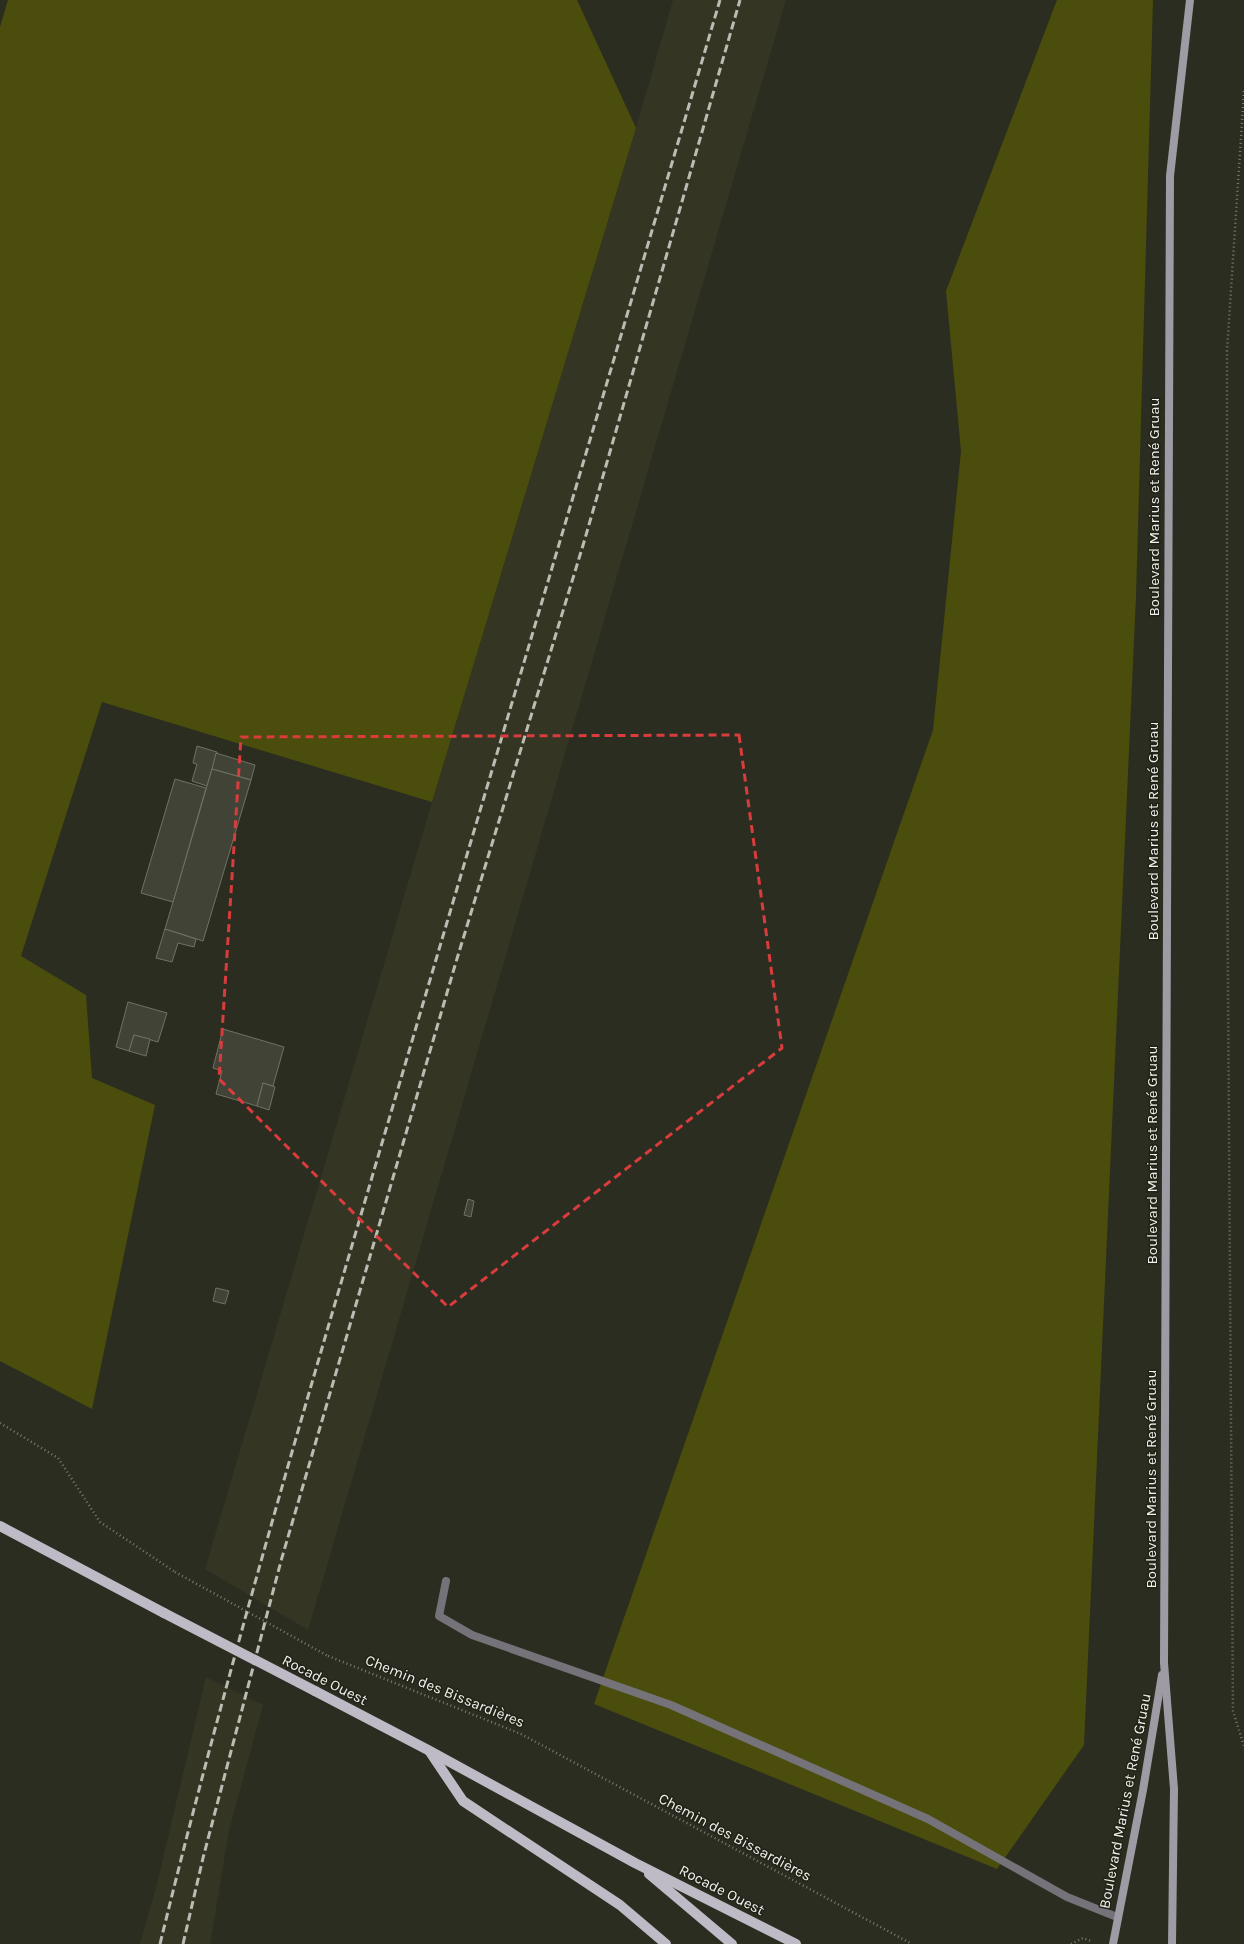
<svg xmlns="http://www.w3.org/2000/svg" width="1244" height="1944" font-family="Karla,sans-serif">
	<rect width="100%" height="100%" fill="#2c2d21"/>
	<!-- built -->
	<g fill="#343523">
		<polygon points="673,0 786,0 308,1630 205,1569 432,802 636,128"/>
		<polygon points="206,1677 263,1705 229,1831 210,1944 140,1944 156,1888"/>
	</g>
	<!-- green -->
	<g fill="#4b4d0c">
		<polygon points="8,0 577,0 636,128 432,802 102,702 21,956 86,995 92,1078 155,1105 92,1409 0,1361 0,27"/>
		<polygon points="1057,0 1153,0 1136,596 1084,1745 997,1869 594,1704 933,730 961,451 946,291"/>
	</g>
	<!-- building -->
	<g fill="#424337" stroke="#707264">
		<polygon points="197,746 217,752 207,786 192,781 197,764 193,763"/>
		<polygon points="216,753 255,765 251,780 212,769"/>
		<polygon points="212,769 251,780 203,941 165,929"/>
		<polygon points="175,779 206,788 173,902 141,893"/>
		<polygon points="165,929 196,939 194,947 178,943 172,962 156,958"/>
		<polygon points="128,1002 167,1013 158,1042 134,1035 129,1051 116,1047"/>
		<polygon points="223,1029 284,1047 273,1086 263,1083 257,1106 216,1094 222,1071 213,1068"/>
		<polygon points="134,1035 150,1039 146,1056 129,1051"/>
		<polygon points="263,1083 275,1087 269,1110 257,1106"/>
		<polygon points="468,1199 474,1201 471,1217 464,1215"/>
		<polygon points="216,1288 229,1291 225,1304 213,1301"/>
	</g>
	<g fill="none" stroke-linecap="round" stroke-linejoin="round">
		<!-- path -->
		<g stroke="#7b7c72" stroke-width="2.5" stroke-dasharray="1 3" stroke-linecap="butt">
			<polyline points="1244,91 1227,351 1227,842 1233,1711 1244,1746"/>
			<polyline points="0,1423 58,1458 100,1522 175,1572"/>
			<polyline points="328,1656 521,1734 912,1944"/>
			<polyline points="1071,1944 1083,1938 1091,1941"/>
		</g>
		<!-- lane -->
		<polyline stroke="#757379" stroke-width="8" points="446,1581 439,1616 472,1635 671,1705 928,1819 1067,1897 1117,1917"/>
		<!-- secondary -->
		<g stroke="#9e9ba4" stroke-width="8">
			<polyline points="1113,1944 1143,1790 1162,1675"/>
			<polyline points="1172,1944 1174,1789 1164,1663 1170,176 1190,0"/>
		</g>
		<!-- primary -->
		<g stroke="#bebac6" stroke-width="10">
			<polyline points="0,1526 164,1613"/>
			<polyline points="315,1691 428,1750 635,1863 796,1944"/>
			<polyline points="430,1752 463,1801 620,1905 666,1944"/>
			<polyline points="649,1874 732,1944"/>
		</g>
		<!-- rail -->
		<g stroke="#bbbcb3" stroke-width="3" stroke-dasharray="8 4" stroke-linecap="butt">
			<path d="M160,1944C230,1657 314,1375 397,1092C504,728 613,364 720,0"/>
			<polyline points="183,1944 203,1858 281,1561 456,962 584,542 740,0"/>
		</g>
		<!-- path-bridge -->
		<polyline stroke="#7b7c72" stroke-width="2.5" stroke-dasharray="1 3" stroke-linecap="butt" points="175,1572 328,1656"/>
		<!-- primary-bridge -->
		<polyline stroke="#bebac6" stroke-width="10" points="164,1613 315,1691"/>
	</g>
	<!-- marked area -->
	<path fill="none" stroke="#d93c3c" stroke-width="3" stroke-dasharray="8 5" stroke-linejoin="round" d="M739,735L782,1048L448,1307L219,1079L241,737Z"/>
	<g text-anchor="middle" dominant-baseline="central" stroke-width="3" stroke-linejoin="round" paint-order="stroke">
		<!-- street labels -->
		<g font-size="15" fill="#f1f2eb" stroke="#222318">
			<text transform="translate(1154 507) rotate(-90)">Boulevard Marius et René Gruau</text>
			<text transform="translate(1153 831) rotate(-90)">Boulevard Marius et René Gruau</text>
			<text transform="translate(1152 1155) rotate(-90)">Boulevard Marius et René Gruau</text>
			<text transform="translate(1151 1479) rotate(-90)">Boulevard Marius et René Gruau</text>
			<text transform="translate(325 1680) rotate(27)">Rocade Ouest</text>
			<text transform="translate(445 1691) rotate(22)">Chemin des Bissardières</text>
			<text transform="translate(1125 1801) rotate(-79)">Boulevard Marius et René Gruau</text>
			<text transform="translate(735 1837) rotate(28)">Chemin des Bissardières</text>
			<text transform="translate(722 1890) rotate(27)">Rocade Ouest</text>
		</g>
	</g>
</svg>
